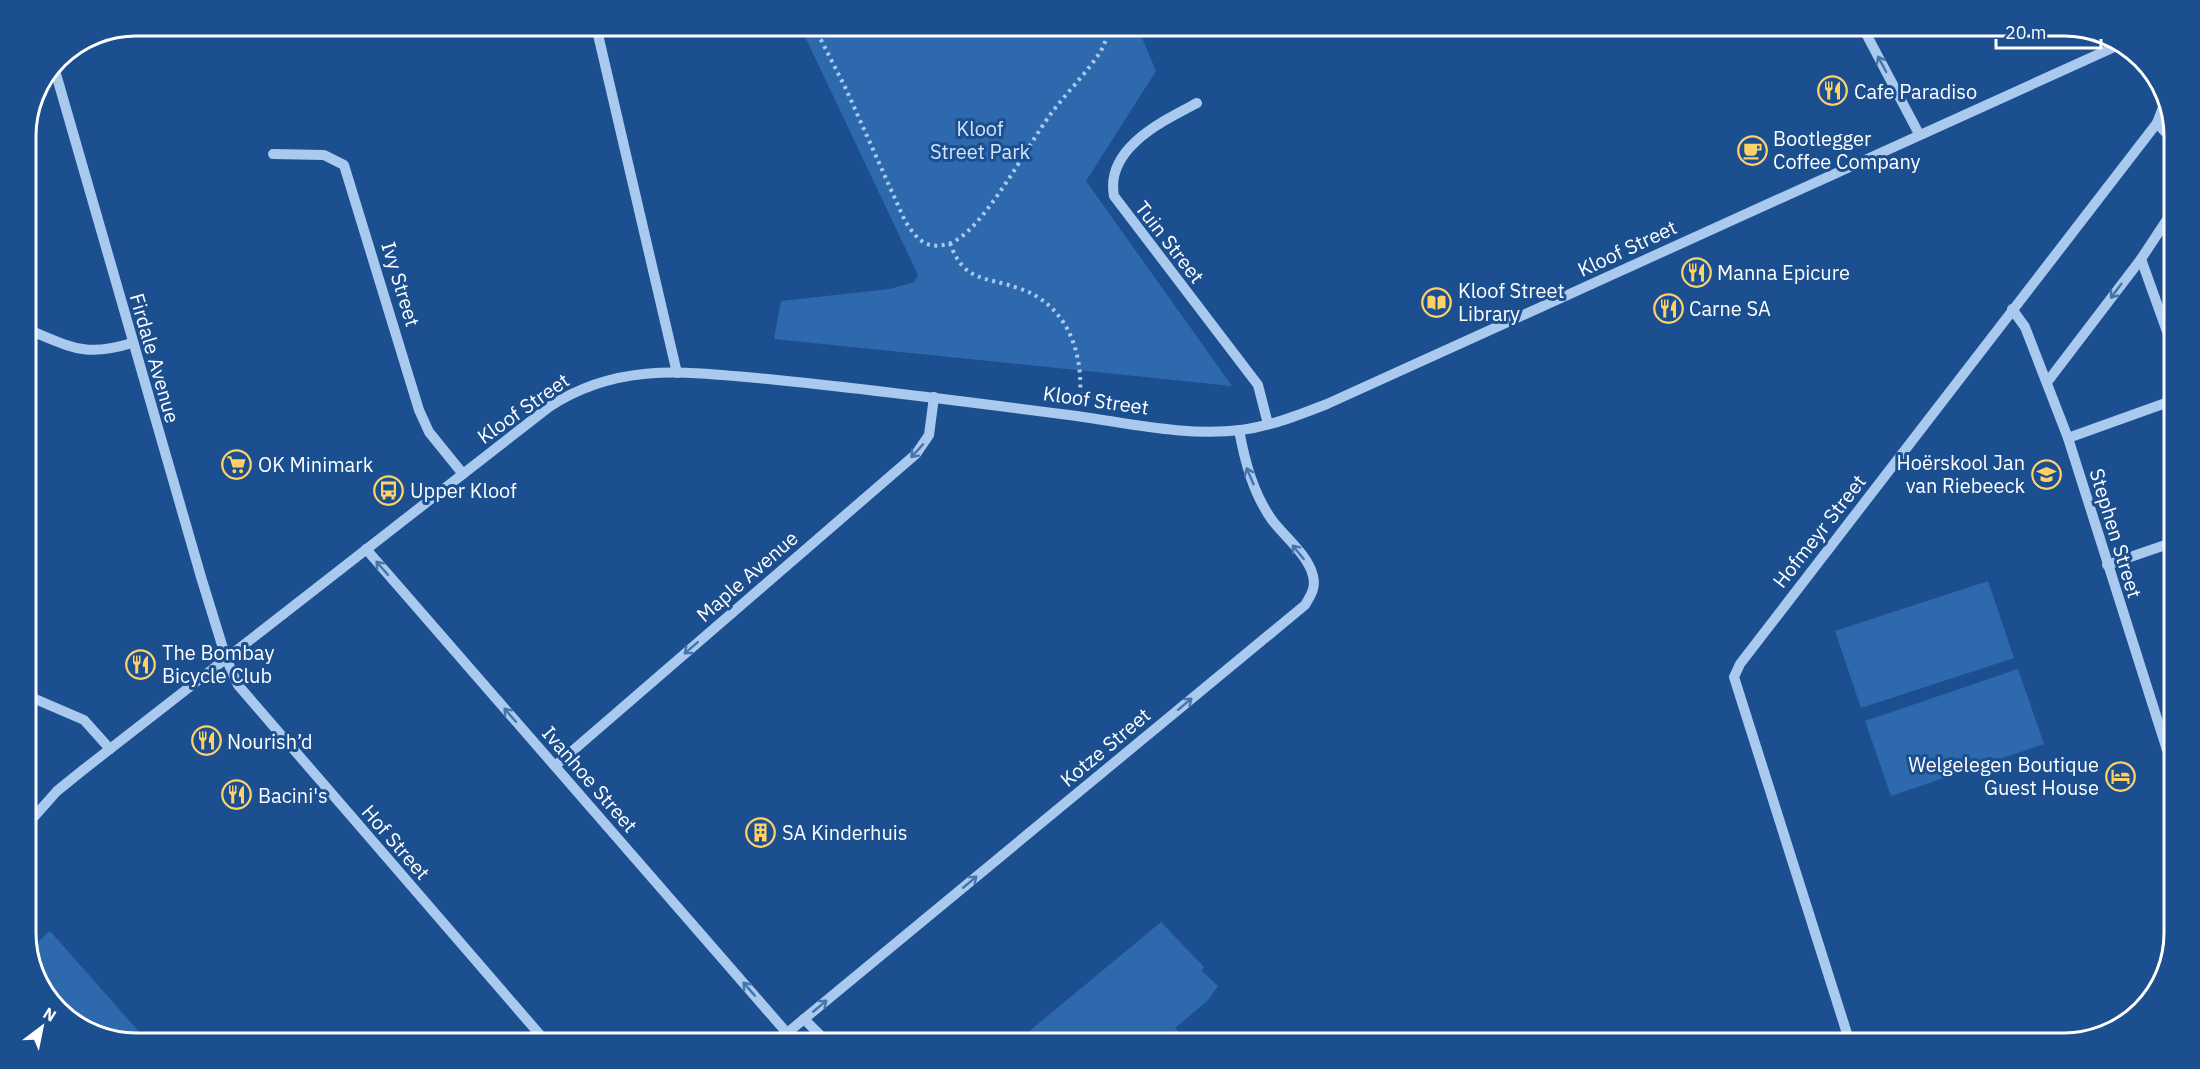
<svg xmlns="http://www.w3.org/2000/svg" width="2200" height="1069" font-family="'IBM Plex Sans',sans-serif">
	<rect width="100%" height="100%" fill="#1b4f8f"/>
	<!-- green -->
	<g fill="#2e69ad">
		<polygon points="800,26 1137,26 1156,71 1086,181 1232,386 774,339 781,301 890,289 914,282 918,275"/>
		<polygon points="1988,581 2014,658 1861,708 1835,631"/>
		<polygon points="2018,669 2044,744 1891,796 1865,721"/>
		<polygon points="1161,922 1204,967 1202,971 1218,986 1208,1000 1175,1028 1187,1043 1015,1043"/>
		<polygon points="50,931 149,1043 136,1043 87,1032 44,995 29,950"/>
		<polygon points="1472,1032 1493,1043 1465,1043"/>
	</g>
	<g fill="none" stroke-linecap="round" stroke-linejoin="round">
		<!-- path -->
		<g stroke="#a9c9ee" stroke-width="4" stroke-dasharray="3 4.5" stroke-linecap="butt">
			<path d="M814,26L846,89L905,221C917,239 925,250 948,244C981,235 1029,143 1050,115C1066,93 1086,74 1101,51L1106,40V26"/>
			<path d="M950,243C964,283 985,276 1018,288C1065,303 1083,349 1080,395"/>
		</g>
		<!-- minor -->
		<g stroke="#a9c9ee" stroke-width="10">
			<polyline points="596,26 677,373"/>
			<polyline points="1862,26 1919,134"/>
			<polyline points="54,67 201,577 226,658 238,685 547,1043"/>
			<path d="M1197,103C1163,121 1105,148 1114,196L1258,385L1268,424"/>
			<polyline points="2157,123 2174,142"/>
			<polyline points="273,154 324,155 344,165 419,410 429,432 463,474"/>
			<polyline points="2141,259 2174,351"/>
			<polyline points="2012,309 2025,327 2068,438 2174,772"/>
			<path d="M26,329C70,346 83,358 132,343"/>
			<polyline points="2048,381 2141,259 2174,209"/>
			<polyline points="2068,438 2174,400"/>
			<polyline points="366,549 787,1033"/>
			<polyline points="2107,565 2174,542"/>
			<polyline points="26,695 84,720 110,749"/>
			<polyline points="555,766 916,454 929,435 934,397"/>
			<path d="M26,826L57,791L83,770L549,407C619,361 688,372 768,379C868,389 969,402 1069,415C1124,422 1185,437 1241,430C1271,426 1299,415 1327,404L2121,44"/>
			<polyline points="804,1019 828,1043"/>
			<path d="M775,1043L1305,605C1311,595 1316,588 1313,576C1308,555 1285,537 1272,520C1253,493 1245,462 1239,430"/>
			<polyline points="1850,1043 1734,677 1740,664 2157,123 2165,102"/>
		</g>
	</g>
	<!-- one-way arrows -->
	<defs><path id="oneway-shaft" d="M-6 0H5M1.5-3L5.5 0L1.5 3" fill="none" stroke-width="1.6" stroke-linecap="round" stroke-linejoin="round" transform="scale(1.5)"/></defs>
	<g stroke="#4674ac">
		<use href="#oneway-shaft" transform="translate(1882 64) rotate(-118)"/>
		<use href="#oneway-shaft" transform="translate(2116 291) rotate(127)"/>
		<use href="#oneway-shaft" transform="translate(917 451) rotate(132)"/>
		<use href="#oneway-shaft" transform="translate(1250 476) rotate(-113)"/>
		<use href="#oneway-shaft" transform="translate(1298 552) rotate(-129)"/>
		<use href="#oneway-shaft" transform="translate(382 568) rotate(-131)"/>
		<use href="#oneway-shaft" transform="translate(691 648) rotate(139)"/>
		<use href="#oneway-shaft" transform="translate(1185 704) rotate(-40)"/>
		<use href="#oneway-shaft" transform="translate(510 715) rotate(-131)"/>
		<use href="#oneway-shaft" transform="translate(970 882) rotate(-40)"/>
		<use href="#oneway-shaft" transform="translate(749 989) rotate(-131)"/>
		<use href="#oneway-shaft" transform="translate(820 1006) rotate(-40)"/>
	</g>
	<!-- icons -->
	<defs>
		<symbol id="restaurant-ring" viewBox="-11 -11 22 22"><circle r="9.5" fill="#1b4f8f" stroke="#ffd166" stroke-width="1.5"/><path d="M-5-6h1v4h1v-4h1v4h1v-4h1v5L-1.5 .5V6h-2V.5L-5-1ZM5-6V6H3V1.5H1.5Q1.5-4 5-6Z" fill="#ffd166"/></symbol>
		<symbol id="cafe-ring" viewBox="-11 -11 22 22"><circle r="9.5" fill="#1b4f8f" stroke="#ffd166" stroke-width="1.5"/><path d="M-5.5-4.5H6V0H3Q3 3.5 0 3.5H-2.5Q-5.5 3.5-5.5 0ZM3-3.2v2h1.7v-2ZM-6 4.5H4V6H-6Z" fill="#ffd166"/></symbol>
		<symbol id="library-ring" viewBox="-11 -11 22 22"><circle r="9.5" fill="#1b4f8f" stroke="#ffd166" stroke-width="1.5"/><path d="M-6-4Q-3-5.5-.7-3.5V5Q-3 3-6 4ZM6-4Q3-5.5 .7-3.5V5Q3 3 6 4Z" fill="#ffd166"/></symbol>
		<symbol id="supermarket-ring" viewBox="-11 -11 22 22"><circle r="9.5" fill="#1b4f8f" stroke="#ffd166" stroke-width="1.5"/><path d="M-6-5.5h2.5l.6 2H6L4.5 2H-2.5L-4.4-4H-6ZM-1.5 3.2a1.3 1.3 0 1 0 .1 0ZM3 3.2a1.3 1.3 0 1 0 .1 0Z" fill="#ffd166"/></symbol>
		<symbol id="school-ring" viewBox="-11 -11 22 22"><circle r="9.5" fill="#1b4f8f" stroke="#ffd166" stroke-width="1.5"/><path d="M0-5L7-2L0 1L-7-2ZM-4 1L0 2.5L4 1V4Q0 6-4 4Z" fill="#ffd166"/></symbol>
		<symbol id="bus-ring" viewBox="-11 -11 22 22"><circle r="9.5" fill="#1b4f8f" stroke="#ffd166" stroke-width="1.5"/><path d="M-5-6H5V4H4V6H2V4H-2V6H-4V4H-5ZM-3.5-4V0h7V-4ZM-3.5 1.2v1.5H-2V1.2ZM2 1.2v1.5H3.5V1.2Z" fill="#ffd166"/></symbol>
		<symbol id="hotel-ring" viewBox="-11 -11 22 22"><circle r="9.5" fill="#1b4f8f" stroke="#ffd166" stroke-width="1.5"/><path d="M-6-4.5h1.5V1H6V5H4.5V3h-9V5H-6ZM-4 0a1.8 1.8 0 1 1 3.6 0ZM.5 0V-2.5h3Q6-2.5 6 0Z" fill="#ffd166"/></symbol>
		<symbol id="building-ring" viewBox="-11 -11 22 22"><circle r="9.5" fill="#1b4f8f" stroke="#ffd166" stroke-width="1.5"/><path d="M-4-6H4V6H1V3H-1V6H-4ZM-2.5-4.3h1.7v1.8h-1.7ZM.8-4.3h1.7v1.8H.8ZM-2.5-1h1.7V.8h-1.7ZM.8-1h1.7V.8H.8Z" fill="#ffd166"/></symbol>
	</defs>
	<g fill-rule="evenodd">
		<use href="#restaurant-ring" x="1816" y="74" width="33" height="33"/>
		<use href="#cafe-ring" x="1736" y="134" width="33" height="33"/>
		<use href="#restaurant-ring" x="1680" y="256" width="33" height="33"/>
		<use href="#library-ring" x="1420" y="286" width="33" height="33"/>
		<use href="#restaurant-ring" x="1652" y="292" width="33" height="33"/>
		<use href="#supermarket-ring" x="220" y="448" width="33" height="33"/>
		<use href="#school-ring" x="2030" y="458" width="33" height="33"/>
		<use href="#bus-ring" x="372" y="474" width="33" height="33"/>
		<use href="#restaurant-ring" x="124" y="648" width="33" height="33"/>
		<use href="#restaurant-ring" x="190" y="724" width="33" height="33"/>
		<use href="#hotel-ring" x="2104" y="760" width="33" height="33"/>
		<use href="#restaurant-ring" x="220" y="778" width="33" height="33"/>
		<use href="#building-ring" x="744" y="816" width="33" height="33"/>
	</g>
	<g text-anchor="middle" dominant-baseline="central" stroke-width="6" stroke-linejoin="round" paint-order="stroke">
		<!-- poi labels -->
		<g font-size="20" fill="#fff" stroke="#1b4f8f" text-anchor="start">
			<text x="1854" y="91">Cafe Paradiso</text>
			<text x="1773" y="138">Bootlegger<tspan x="1773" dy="23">Coffee Company</tspan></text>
			<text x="1717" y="272">Manna Epicure</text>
			<text x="1458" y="290">Kloof Street<tspan x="1458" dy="23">Library</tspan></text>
			<text x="1689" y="308">Carne SA</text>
			<text x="2025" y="462" text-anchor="end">Hoërskool Jan<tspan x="2025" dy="23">van Riebeeck</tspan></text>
			<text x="258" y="464">OK Minimark</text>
			<text x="410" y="490">Upper Kloof</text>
			<text x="162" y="652">The Bombay<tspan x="162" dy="23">Bicycle Club</tspan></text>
			<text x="227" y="741">Nourish’d</text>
			<text x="2099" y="764" text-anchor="end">Welgelegen Boutique<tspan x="2099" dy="23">Guest House</tspan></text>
			<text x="258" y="795">Bacini's</text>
			<text x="782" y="832">SA Kinderhuis</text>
		</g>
		<!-- park labels -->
		<g font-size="20" fill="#cfe3fa" stroke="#1b4f8f">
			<text x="980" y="128">Kloof<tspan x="980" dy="23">Street Park</tspan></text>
		</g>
		<!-- street labels -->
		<g font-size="20" fill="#fff" stroke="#1b4f8f">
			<text transform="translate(1170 242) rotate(52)">Tuin Street</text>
			<text transform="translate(1627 248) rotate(-25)">Kloof Street</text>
			<text transform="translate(401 284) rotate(73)">Ivy Street</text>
			<text transform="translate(155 358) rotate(74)">Firdale Avenue</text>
			<text transform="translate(1096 400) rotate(8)">Kloof Street</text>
			<text transform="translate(523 408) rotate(-35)">Kloof Street</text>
			<text transform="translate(1819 531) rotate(-52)">Hofmeyr Street</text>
			<text transform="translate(2116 533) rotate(73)">Stephen Street</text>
			<text transform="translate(747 576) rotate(-41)">Maple Avenue</text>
			<text transform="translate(1105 747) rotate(-40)">Kotze Street</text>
			<text transform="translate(590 779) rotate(49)">Ivanhoe Street</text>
			<text transform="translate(396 842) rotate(49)">Hof Street</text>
		</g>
	</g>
	<!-- crop -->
	<path d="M0 0H2200V1069H0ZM136 36H2064A100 100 0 0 1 2164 136V933A100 100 0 0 1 2064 1033H136A100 100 0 0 1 36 933V136A100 100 0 0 1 136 36Z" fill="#1b4f8f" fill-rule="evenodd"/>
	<path fill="none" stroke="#fff" stroke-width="3" d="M136 36H2064A100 100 0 0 1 2164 136V933A100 100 0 0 1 2064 1033H136A100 100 0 0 1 36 933V136A100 100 0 0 1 136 36Z"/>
	<!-- north arrow -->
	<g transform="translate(42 1027) rotate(32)" stroke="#1b4f8f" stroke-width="4.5" paint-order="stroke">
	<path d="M0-4.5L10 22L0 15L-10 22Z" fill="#ffffff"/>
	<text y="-9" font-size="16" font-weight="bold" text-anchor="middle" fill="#ffffff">N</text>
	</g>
	<!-- scale -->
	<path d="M1996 39v9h105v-9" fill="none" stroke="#ffffff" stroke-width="3"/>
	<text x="2005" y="39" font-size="18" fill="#ffffff" stroke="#1b4f8f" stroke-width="4.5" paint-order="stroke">20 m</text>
</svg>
